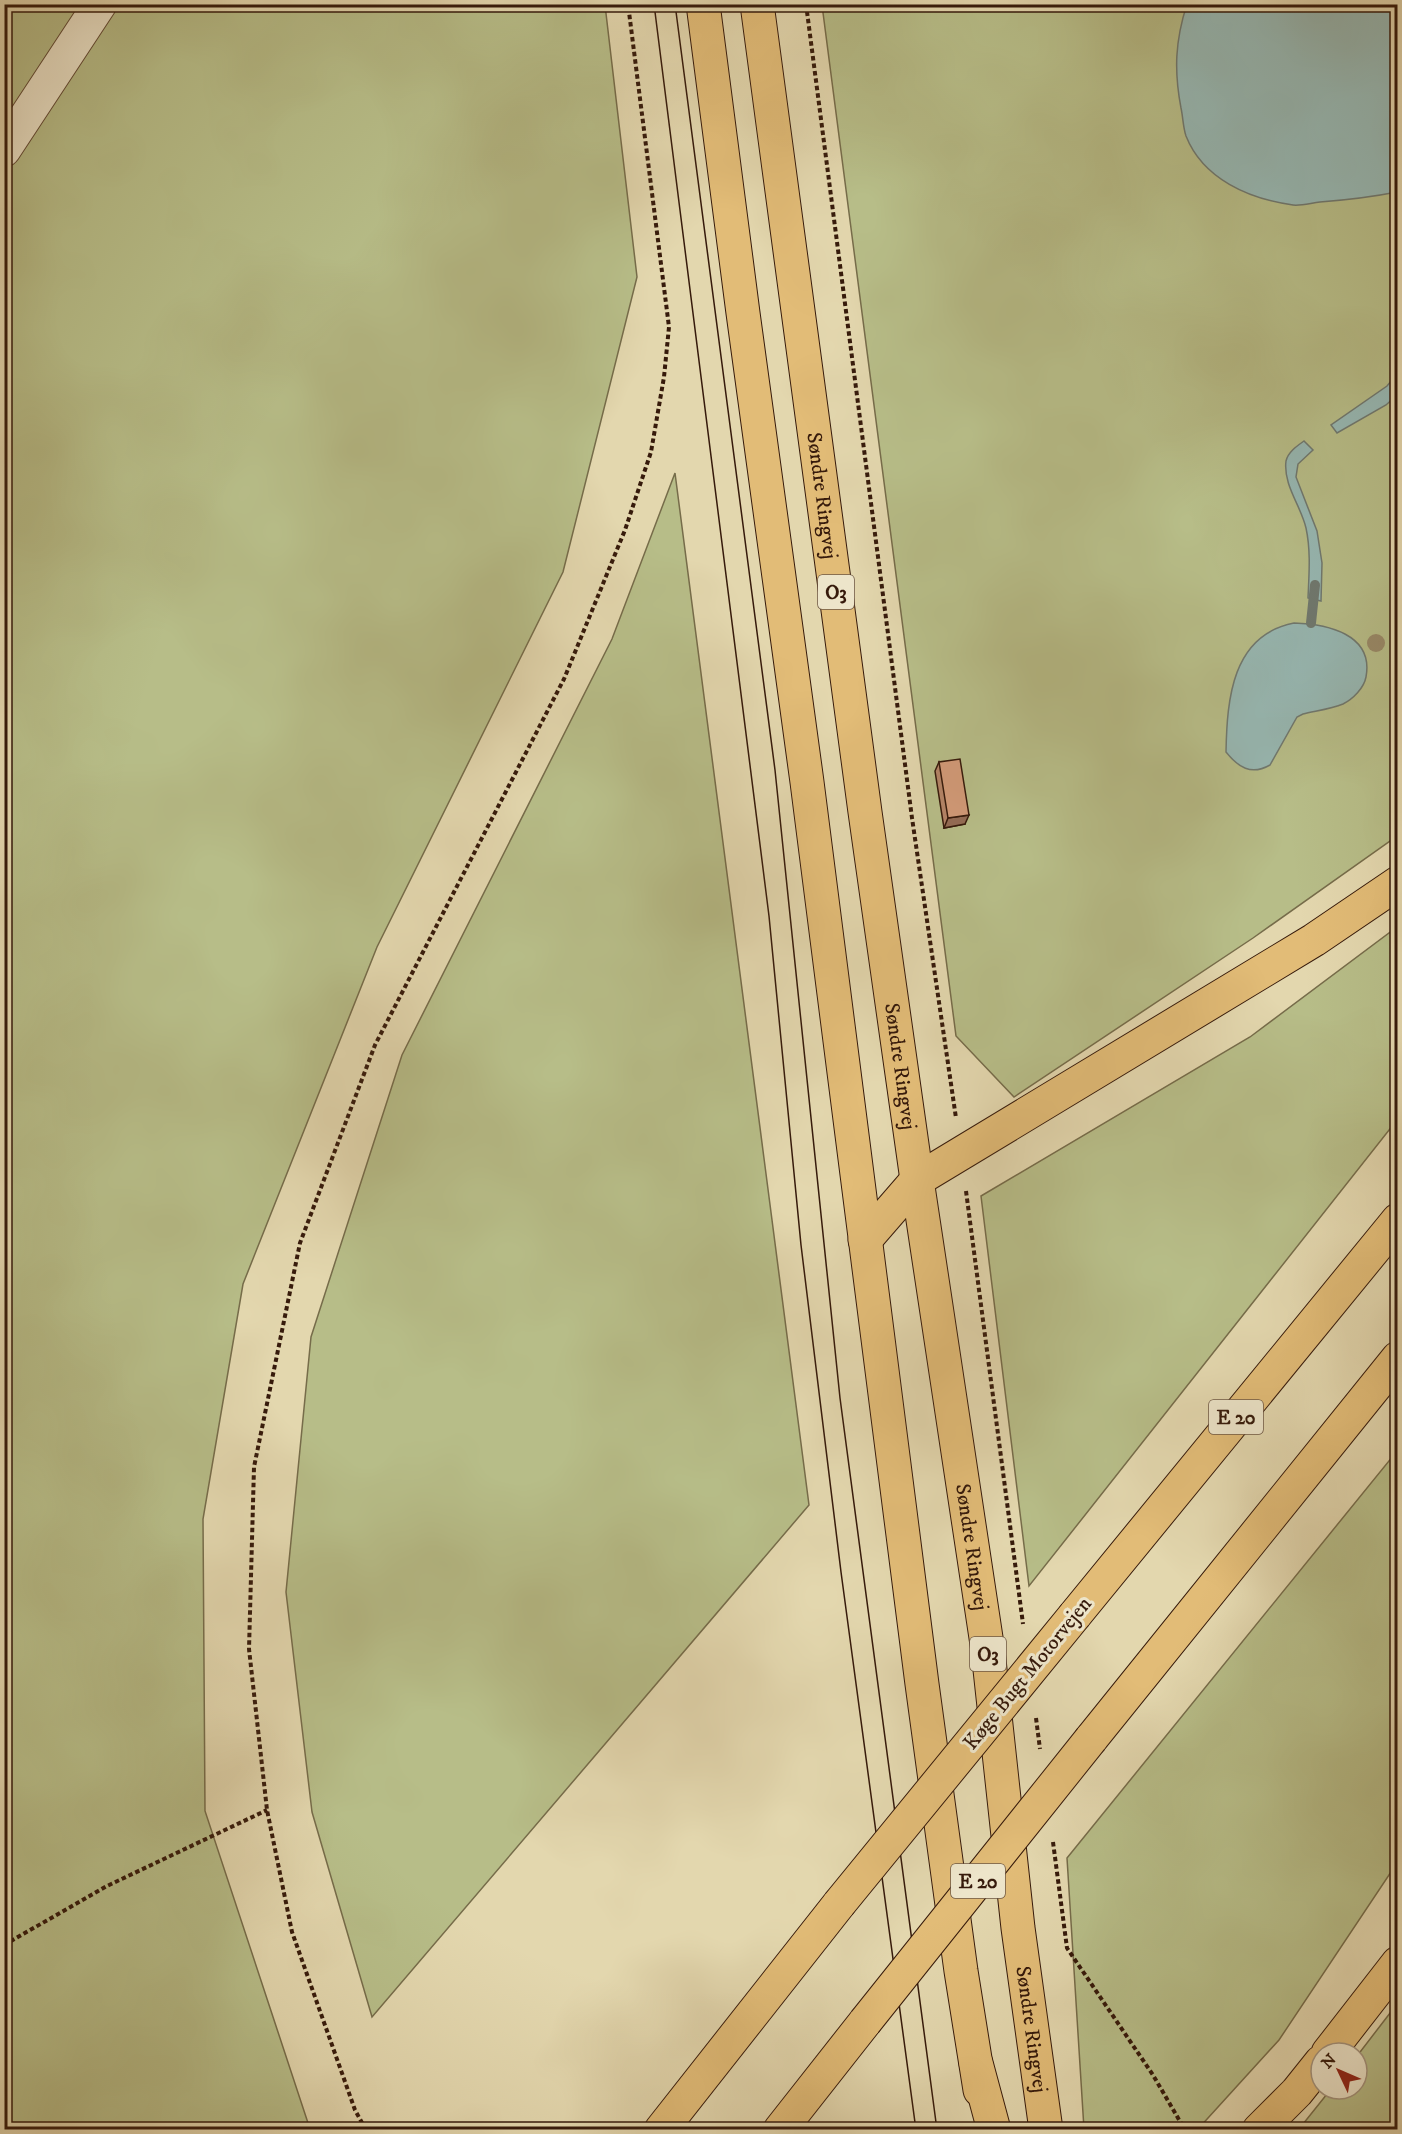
<svg xmlns="http://www.w3.org/2000/svg" width="1402" height="2134" viewBox="0 0 1402 2134" font-family="'IM FELL DW Pica',serif">
<rect width="100%" height="100%" fill="#e3d7ae"/>
<filter id="stains"><feTurbulence type="fractalNoise" baseFrequency=".00333" numOctaves="4"/><feColorMatrix values="0 0 0 0 .2 0 0 0 0 .09 0 0 0 0 .02 0 0 0 .5 -.17"/></filter>
<radialGradient id="worn" r=".72"><stop offset=".6" stop-color="#630" stop-opacity="0"/><stop offset="1" stop-color="#630" stop-opacity=".3"/></radialGradient>
<path fill="#b7bd88" stroke="#766c4a" stroke-width="1.5" d="M 4,5 L 605,5 L 637,277 L 563,572 L 377,947 L 243,1284 L 203,1519 L 205,1811 L 310,2129 L 5,2129 Z
M 822,5 L 1397,5 L 1397,836 L 1253,938 L 1014,1097 L 956,1036 Z
M 675,473 L 809,1505 L 372,2017 L 312,1812 L 286,1592 L 311,1337 L 402,1055 L 612,639 Z
M 1397,927 L 1397,1120 L 1029,1586 L 981,1196 L 1250,1037 Z
M 1397,1451 L 1397,1863 L 1279,2040 L 1198,2129 L 1084,2129 L 1067,1858 Z
M 1397,2004 L 1397,2129 L 1299,2129 L 1331,2089 L 1357,2089 L 1357,2056 Z"/>
<path fill="#97b8b3" stroke="#707970" stroke-width="1.5" d="M 1187,4 L 1391,5 L 1398,10 L 1397,192 C 1372,197 1346,200 1320,202 C 1311,203 1301,206 1293,205 C 1249,199 1203,179 1186,136 C 1183,127 1183,117 1181,108 C 1174,71 1175,41 1187,4 Z
M 1397,374 L 1397,395 L 1386,405 L 1337,433 L 1331,425 L 1387,386 Z
M 1304,441 L 1313,450 L 1298,464 L 1296,477 L 1317,531 L 1322,563 L 1321,601 L 1308,598 C 1309,575 1311,551 1306,528 C 1301,506 1283,485 1286,461 C 1288,452 1297,446 1304,441 Z
M 1294,623 C 1327,624 1374,634 1366,677 C 1364,688 1353,699 1343,704 C 1331,709 1315,711 1303,714 L 1297,717 L 1270,765 C 1251,776 1238,767 1226,752 C 1227,699 1232,635 1294,623 Z"/>
<g fill="none" stroke-linecap="round" stroke-linejoin="round">
<path stroke="#707970" stroke-width="10" d="M 1311,623 L 1315,585"/>
<g stroke="#614934" stroke-width="35">
<path id="street" d="M 4,150 L 100,4"/>
</g>
<g stroke="#361a0b" stroke-width="35">
<g id="primary">
<path d="M 703,4 L 743,313 L 807,782 L 922,1684 L 961,1971 L 980,2090"/>
<path id="s1" d="M 757,4 L 865,812 L 917,1180 L 988,1651 L 1018,1928 L 1046,2130"/>
</g>
</g>
<g stroke="#361a0b" stroke-width="35">
<path id="highway" d="M 865,1240 L 917,1180 L 1314,940 L 1398,883
M 1075,1615 L 1398,1220
M 1091,1739 L 1398,1358
M 1328,2053 L 1398,1963
M 976,2063 L 994,2130
M 661,2130 L 839,1904
M 780,2130 L 865,2022
M 1259,2130 L 1297,2092 L 1321,2062"/>
</g>
<path stroke="#361a0b" stroke-width="4" stroke-dasharray="4.5 3" stroke-linecap="butt" d="M 806,4 L 912,818 L 956,1118
M 966,1191 L 1023,1624
M 1036,1718 L 1040,1749
M 1053,1842 L 1067,1948 L 1153,2075 L 1185,2130
M 4,1945 L 107,1886 L 267,1810
M 366,2130 L 355,2110 L 292,1932 L 267,1810 L 249,1649 L 254,1467 L 300,1243 L 375,1045 L 564,679 L 625,530 L 651,452 L 664,377 L 669,327 L 628,4"/>
<use href="#street" stroke="#ede5ca" stroke-width="33"/>
<use href="#primary" stroke="#e2bc77" stroke-width="33"/>
<use href="#highway" stroke="#e2bc77" stroke-width="33"/>
<path stroke="#361a0b" stroke-width="1.5" d="M 654,4 L 769,916 L 801,1245 L 841,1572 L 916,2130
M 675,4 L 775,770 L 840,1398 L 937,2130"/>
<g stroke="#361a0b" stroke-width="35" stroke-linecap="butt">
<path id="highway-bridge" d="M 839,1904 L 1075,1615
M 865,2022 L 1091,1739"/>
</g>
<use href="#highway-bridge" stroke="#e2bc77" stroke-width="33"/>
</g>
<circle fill="#998a69" cx="1376" cy="643" r="9"/>
<path fill="#b58568" stroke="#361a0b" stroke-width="1.5" d="M 939,762 L 965,824 L 944,828 L 935,771 Z"/>
<path fill="#946c55" stroke="#361a0b" stroke-width="1.5" d="M 969,815 L 965,824 L 944,828 L 948,818 Z"/>
<path fill="#d39b79" stroke="#361a0b" stroke-width="1.5" d="M 960,759 L 969,815 L 948,818 L 939,762 Z"/>
<g text-anchor="middle" stroke-width="6" stroke-linejoin="round" paint-order="stroke">
<g fill="#ede5ca" stroke="#6d5744" stroke-width="1.5">
<rect x="818" y="575" width="36" height="34" rx="4.5"/>
<rect x="1209" y="1400" width="54" height="34" rx="4.5"/>
<rect x="970" y="1637" width="36" height="34" rx="4.5"/>
<rect x="951" y="1864" width="54" height="34" rx="4.5"/>
</g>
<g font-size="20" font-weight="bold" fill="#361a0b">
<text x="836" y="599">O3</text>
<text x="1236" y="1424">E 20</text>
<text x="988" y="1661">O3</text>
<text x="978" y="1888">E 20</text>
</g>
<g font-size="21" fill="#361a0b" stroke="#ede5ca">
<text dy="7" stroke="none"><textPath href="#s1" startOffset="496">Søndre Ringvej</textPath></text>
<text dy="7" stroke="none"><textPath href="#s1" startOffset="1072">Søndre Ringvej</textPath></text>
<text dy="7" stroke="none"><textPath href="#s1" startOffset="1558">Søndre Ringvej</textPath></text>
<text transform="translate(1027 1673) rotate(-51)" y="7">Køge Bugt Motorvejen</text>
<text dy="7" stroke="none"><textPath href="#s1" startOffset="2044">Søndre Ringvej</textPath></text>
</g>
</g>
<rect width="1402" height="2134" fill="none" stroke="#e3d7ae" stroke-width="24"/>
<rect x="6" y="6" width="1390" height="2122" fill="none" stroke="#361a0b" stroke-width="3"/>
<rect x="12" y="12" width="1378" height="2110" fill="none" stroke="#361a0b" stroke-width="1.5"/>
<g transform="translate(1339 2071) rotate(314)"><circle r="28" fill="#ede5ca" stroke="#a4947e" stroke-width="1.5"/>
<path d="M0-4.5L10 22L0 15L-10 22Z" fill="#8f2418"/>
<text y="-9" font-size="16" font-weight="bold" text-anchor="middle" fill="#361a0b">N</text>
</g>
<rect width="100%" height="100%" filter="url(#stains)"/>
<rect width="100%" height="100%" fill="url(#worn)"/>
</svg>
